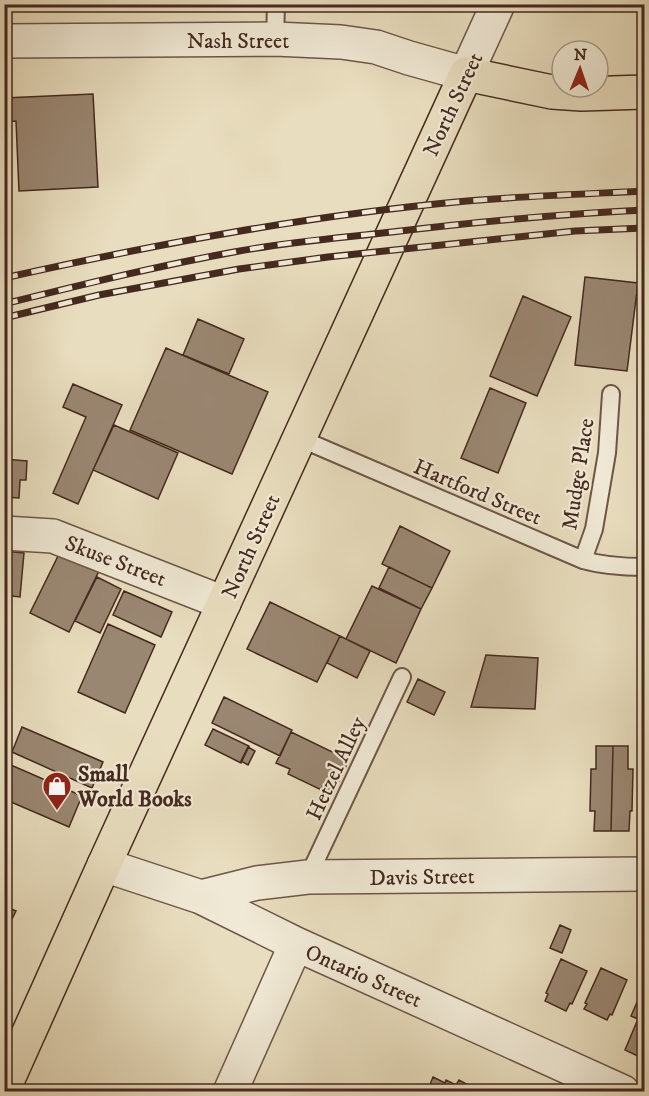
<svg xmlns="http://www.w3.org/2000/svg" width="649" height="1096" viewBox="0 0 649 1096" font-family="'IM FELL DW Pica',serif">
<rect width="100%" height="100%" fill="#e8ddbe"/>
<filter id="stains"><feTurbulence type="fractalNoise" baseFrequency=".00333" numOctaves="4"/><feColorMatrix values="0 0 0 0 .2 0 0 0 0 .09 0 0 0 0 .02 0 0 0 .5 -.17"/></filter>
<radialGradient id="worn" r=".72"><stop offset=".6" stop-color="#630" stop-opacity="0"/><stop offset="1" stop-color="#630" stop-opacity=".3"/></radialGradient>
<path fill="#9a8772" stroke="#45291f" stroke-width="1.5" d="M 93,94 L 98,187 L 19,191 L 16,121 L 4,122 L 4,98 Z
M 585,277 L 638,283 L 627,371 L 575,365 Z
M 523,296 L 571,317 L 537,396 L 490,376 Z
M 198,319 L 244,339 L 229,374 L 183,355 Z
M 166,348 L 268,392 L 232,474 L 130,430 Z
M 73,384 L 122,405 L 78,504 L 53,493 L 86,417 L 63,407 Z
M 490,388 L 526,403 L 498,473 L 461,458 Z
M 114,425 L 178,453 L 158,499 L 93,470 Z
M 4,459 L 27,461 L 26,480 L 20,480 L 19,498 L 4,497 Z
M 400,526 L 450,551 L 432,588 L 382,564 Z
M 4,551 L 24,553 L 20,597 L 4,595 Z
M 60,552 L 99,571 L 69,632 L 30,613 Z
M 389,567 L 432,588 L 421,609 L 379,588 Z
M 97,577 L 121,589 L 100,633 L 75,621 Z
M 372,586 L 421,609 L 396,663 L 346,639 Z
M 124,591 L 172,612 L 161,637 L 113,615 Z
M 270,602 L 340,636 L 317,682 L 247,649 Z
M 108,624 L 155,645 L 125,713 L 78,692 Z
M 340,636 L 370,651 L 357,678 L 327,663 Z
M 486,655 L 538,658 L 535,709 L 471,707 Z
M 418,679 L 445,692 L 434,715 L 407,702 Z
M 224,697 L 292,730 L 280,756 L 212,723 Z
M 22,727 L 103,762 L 92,788 L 12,752 Z
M 213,729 L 249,746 L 241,763 L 205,745 Z
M 291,732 L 349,760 L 332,795 L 288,774 L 290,769 L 276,763 Z
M 596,746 L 613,746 L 611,831 L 594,831 L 595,811 L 590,811 L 591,769 L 596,769 Z
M 613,746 L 628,746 L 628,769 L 633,769 L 632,811 L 630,811 L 629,831 L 611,831 Z
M 248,747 L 255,751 L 248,765 L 241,761 Z
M 4,762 L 82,796 L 69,827 L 4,799 Z
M 639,768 L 644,768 L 644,825 L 639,825 Z
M 4,906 L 16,911 L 4,935 Z
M 560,925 L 571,930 L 562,953 L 550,948 Z
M 561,959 L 587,971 L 572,1004 L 570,1003 L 566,1011 L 545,1001 L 548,994 L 546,993 Z
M 601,968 L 627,980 L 612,1015 L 610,1014 L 607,1020 L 584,1009 L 587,1004 L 585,1003 Z
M 644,986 L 644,1059 L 625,1050 L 638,1019 L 631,1016 Z
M 433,1077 L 445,1083 L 446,1080 L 456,1085 L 459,1080 L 472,1087 L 470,1092 L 427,1092 Z"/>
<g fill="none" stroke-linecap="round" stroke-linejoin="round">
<g stroke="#6e5647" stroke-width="20">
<path id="service" d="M 275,39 L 276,4
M 299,438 L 583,560 C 604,566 623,567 644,567
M 583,560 L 594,529 L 607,453 L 611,394
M 308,877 L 402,677"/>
</g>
<g stroke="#6e5647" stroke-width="36">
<path id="minor" d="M 4,41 L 275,39 L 341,42 L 376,47 L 409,58 L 466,74
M 4,533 L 53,536 L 224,603
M 104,865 L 201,897 L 296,944 L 623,1092
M 201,897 L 257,883 L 308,877 L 644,874
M 230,1092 L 296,944"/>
</g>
<g stroke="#6e5647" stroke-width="36">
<path id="tertiary" d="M 466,74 L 498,4"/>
</g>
<g stroke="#45291f" stroke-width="36">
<path id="primary" d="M 4,1088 L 104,865 L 466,74 L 552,92 L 582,94 L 644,92"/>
</g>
<use href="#service" stroke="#f0e9d5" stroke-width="16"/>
<use href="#minor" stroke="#f0e9d5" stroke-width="33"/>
<use href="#tertiary" stroke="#f0e9d5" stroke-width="33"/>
<use href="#primary" stroke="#e8ddbe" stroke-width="33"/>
<g stroke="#45291f" stroke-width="7">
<path id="rail" d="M 4,278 C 157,244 311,215 467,201 C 526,196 585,194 644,191
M 4,304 C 81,285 157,266 234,252 C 286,242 339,238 392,232 C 476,222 560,214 644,210
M 4,318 L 99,295 L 239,269 L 328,257 L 575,231 L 644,228"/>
</g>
<use href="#rail" stroke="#f0e9d5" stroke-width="4.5" stroke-dasharray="14" stroke-linecap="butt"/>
</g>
<defs>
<g id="shop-pin" transform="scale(1.5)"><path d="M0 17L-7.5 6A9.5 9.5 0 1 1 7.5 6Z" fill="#8f2418" stroke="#f0e9d5"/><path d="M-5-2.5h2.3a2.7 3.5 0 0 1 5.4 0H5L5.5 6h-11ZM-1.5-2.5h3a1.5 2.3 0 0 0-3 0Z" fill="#fff"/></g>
</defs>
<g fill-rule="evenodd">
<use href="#shop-pin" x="57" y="786"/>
</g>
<g text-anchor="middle" stroke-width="4.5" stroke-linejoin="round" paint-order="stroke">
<g font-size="22" fill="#45291f" stroke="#f0e9d5">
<text x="238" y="48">Nash Street</text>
<text transform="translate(452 104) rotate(-65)" y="8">North Street</text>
<text transform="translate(577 474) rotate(-81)" y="8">Mudge Place</text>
<text transform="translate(478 491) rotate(23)" y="8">Hartford Street</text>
<text transform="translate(250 546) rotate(-66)" y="8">North Street</text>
<text transform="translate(116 560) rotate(21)" y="8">Skuse Street</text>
<text transform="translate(335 768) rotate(-65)" y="8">Hetzel Alley</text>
<text transform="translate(422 876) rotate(-1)" y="8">Davis Street</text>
<text transform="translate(364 975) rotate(24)" y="8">Ontario Street</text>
</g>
<g font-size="22" font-weight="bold" fill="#45291f" stroke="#f0e9d5" text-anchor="start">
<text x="78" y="781">Small<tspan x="78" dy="25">World Books</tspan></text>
</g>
</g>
<rect width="649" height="1096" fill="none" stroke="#e8ddbe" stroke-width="24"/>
<rect x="6" y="6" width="637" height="1084" fill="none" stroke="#45291f" stroke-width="3"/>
<rect x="12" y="12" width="625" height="1072" fill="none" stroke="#45291f" stroke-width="1.5"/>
<g transform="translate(580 69) rotate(2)"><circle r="28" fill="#f0e9d5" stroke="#ac9c8c" stroke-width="1.5"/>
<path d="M0-4.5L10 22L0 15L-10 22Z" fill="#8f2418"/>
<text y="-9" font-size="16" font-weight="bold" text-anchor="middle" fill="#45291f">N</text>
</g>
<rect width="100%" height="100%" filter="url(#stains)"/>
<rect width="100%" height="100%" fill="url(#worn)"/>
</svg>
